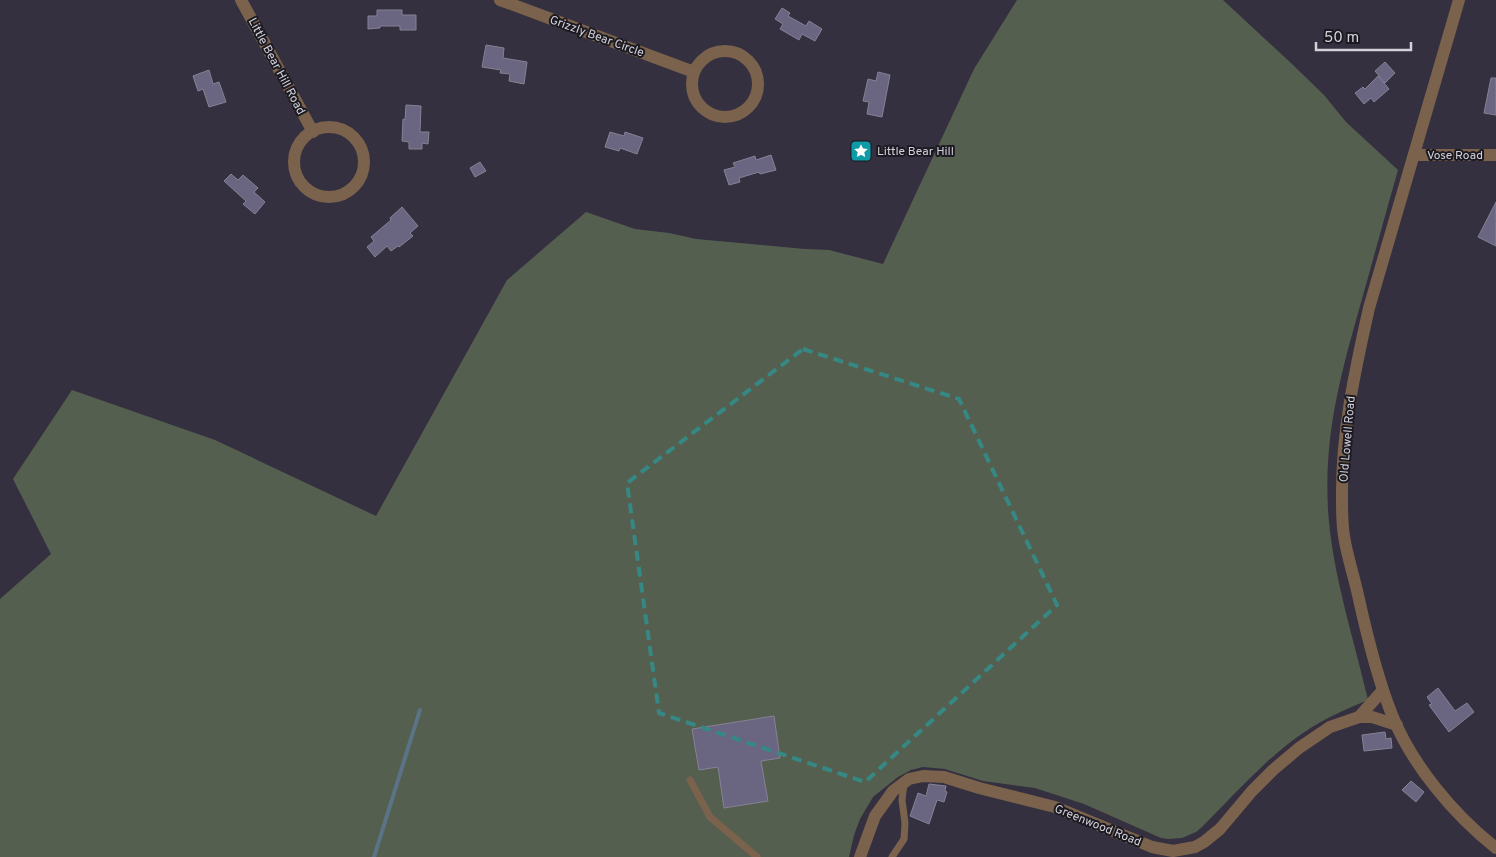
<svg xmlns="http://www.w3.org/2000/svg" width="1496" height="857" viewBox="0 0 1496 857" font-family="Overpass,sans-serif">
<rect width="100%" height="100%" fill="#353040"/>
<path fill="#555f4f" d="M 1017,0 L 1223,0 L 1292,64 L 1324,95 L 1346,122 L 1398,170 C 1385,215 1373,260 1360,306 C 1340,377 1324,435 1328,510 C 1332,573 1354,639 1368,700 C 1346,709 1323,719 1303,733 C 1265,759 1234,795 1202,827 L 1196,832 L 1182,838 L 1168,839 L 1161,838 L 1084,804 L 1035,788 L 983,781 L 945,769 L 923,767 L 911,770 L 898,777 L 873,797 L 860,819 L 854,835 L 849,857 L 0,857 L 0,599 L 51,554 L 13,479 L 72,390 L 215,440 L 376,516 L 507,280 L 586,212 L 635,229 L 669,233 L 696,239 L 805,249 L 829,250 L 883,264 L 974,69 Z"/>
<g fill="none" stroke-linecap="round" stroke-linejoin="round">
<path stroke="#5b7387" stroke-width="4" d="M 374,857 L 420,710"/>
</g>
<path fill="#6a6580" stroke="#858295" d="M 782,8 L 790,13 L 788,16 L 806,26 L 809,21 L 822,29 L 815,41 L 802,34 L 799,40 L 780,29 L 783,24 L 775,19 Z
M 377,10 L 402,10 L 402,15 L 416,15 L 416,30 L 400,30 L 400,26 L 380,26 L 380,28 L 368,29 L 368,16 L 377,16 Z
M 486,45 L 504,48 L 503,58 L 527,62 L 524,84 L 509,81 L 510,74 L 500,73 L 501,70 L 482,67 Z
M 1385,62 L 1395,73 L 1385,83 L 1375,71 Z
M 209,70 L 213,84 L 219,82 L 226,102 L 209,107 L 203,89 L 198,91 L 193,76 Z
M 878,72 L 890,75 L 882,117 L 867,114 L 869,102 L 863,101 L 868,79 L 876,81 Z
M 1378,76 L 1389,89 L 1374,102 L 1371,98 L 1364,104 L 1355,93 L 1363,87 L 1365,89 Z
M 1491,78 L 1496,78 L 1496,115 L 1484,113 Z
M 406,105 L 421,106 L 420,132 L 429,132 L 428,144 L 422,143 L 422,149 L 409,149 L 409,142 L 402,141 L 403,119 L 405,120 Z
M 610,132 L 624,136 L 625,132 L 643,138 L 637,154 L 620,148 L 619,151 L 605,147 Z
M 771,155 L 776,170 L 760,174 L 759,172 L 739,178 L 740,182 L 729,185 L 724,170 L 735,167 L 733,163 L 755,156 L 756,160 Z
M 480,162 L 486,171 L 475,177 L 470,168 Z
M 231,174 L 238,180 L 243,175 L 258,188 L 254,192 L 265,202 L 255,214 L 243,204 L 246,201 L 224,181 Z
M 1496,202 L 1496,246 L 1478,237 Z
M 402,207 L 418,226 L 410,233 L 413,236 L 399,247 L 398,246 L 391,251 L 387,246 L 375,257 L 367,247 L 374,241 L 371,237 L 391,220 L 390,218 Z
M 1438,688 L 1455,711 L 1467,703 L 1474,712 L 1449,732 L 1429,705 L 1432,704 L 1427,697 Z
M 774,716 L 780,758 L 761,761 L 768,801 L 724,808 L 718,767 L 699,770 L 692,729 Z
M 1385,732 L 1386,739 L 1391,738 L 1392,748 L 1364,751 L 1362,735 Z
M 1411,781 L 1424,792 L 1416,802 L 1402,790 Z
M 929,784 L 946,786 L 945,791 L 947,792 L 944,802 L 937,800 L 929,824 L 910,816 L 918,793 L 926,796 Z"/>
<g fill="none" stroke-linecap="round" stroke-linejoin="round">
<path stroke="#7b624c" stroke-width="7" d="M 690,780 L 710,817 L 757,857
M 892,857 L 904,839 L 905,823 L 902,800 L 904,784"/>
<path stroke="#7b624c" stroke-width="12" d="M 241,0 L 313,132
M 500,0 L 694,72
M 1459,0 L 1369,308 C 1355,370 1341,434 1342,499 C 1342,511 1342,524 1344,536 C 1347,556 1354,576 1358,595 C 1367,636 1377,677 1392,715 C 1412,765 1454,815 1496,848
M692 84a33 33 0 1 1 66 0a33 33 0 1 1-66 0Z
M294 162a35 35 0 1 1 70 0a35 35 0 1 1-70 0Z
M 1415,155 L 1496,155
M 1359,717 L 1372,717 L 1397,725
M 860,857 L 875,816 L 893,791 L 909,779 L 923,776 L 944,777 L 979,788 L 1055,807 L 1152,847 L 1173,851 L 1195,847 L 1204,842 L 1220,829 L 1252,791 L 1273,770 L 1299,748 L 1330,727 L 1359,717 L 1383,690"/>
</g>
<path fill="none" stroke="#368884" stroke-width="4" stroke-dasharray="10 6" stroke-linejoin="round" d="M 803,349 L 959,399 L 1057,605 L 865,782 L 659,713 L 627,483 Z"/>
<defs>
<g id="sight-square" transform="scale(1.125)"><rect x="-9" y="-9" width="18" height="18" rx="4" fill="#0f9aa8" stroke="#1c1a21"/><path d="M0-6L1.8-2.2L6-1.7L2.9 1.2L3.7 5.4L0 3.3L-3.7 5.4L-2.9 1.2L-6-1.7L-1.8-2.2Z" fill="#fff"/></g>
</defs>
<g fill-rule="evenodd">
<use href="#sight-square" x="861" y="151"/>
</g>
<g text-anchor="middle" stroke-width="4" stroke-linejoin="round" paint-order="stroke">
<g font-size="12" fill="#d4d1db" stroke="#1c1a21">
<text transform="translate(597 36) rotate(20)" y="4">Grizzly Bear Circle</text>
<text transform="translate(277 66) rotate(62)" y="4">Little Bear Hill Road</text>
<text x="1455" y="159">Vose Road</text>
<text transform="translate(1347 439) rotate(-85)" y="4">Old Lowell Road</text>
<text transform="translate(1098 825) rotate(22)" y="4">Greenwood Road</text>
</g>
<g font-size="12" fill="#d4d1db" stroke="#1c1a21" text-anchor="start">
<text x="877" y="155">Little Bear Hill</text>
</g>
</g>
<path d="M1316 42v8h95v-8" fill="none" stroke="#d4d1db" stroke-width="2.5"/>
<text x="1324" y="42" font-size="15" fill="#d4d1db" stroke="#1c1a21" stroke-width="4" paint-order="stroke">50 m</text>
</svg>
